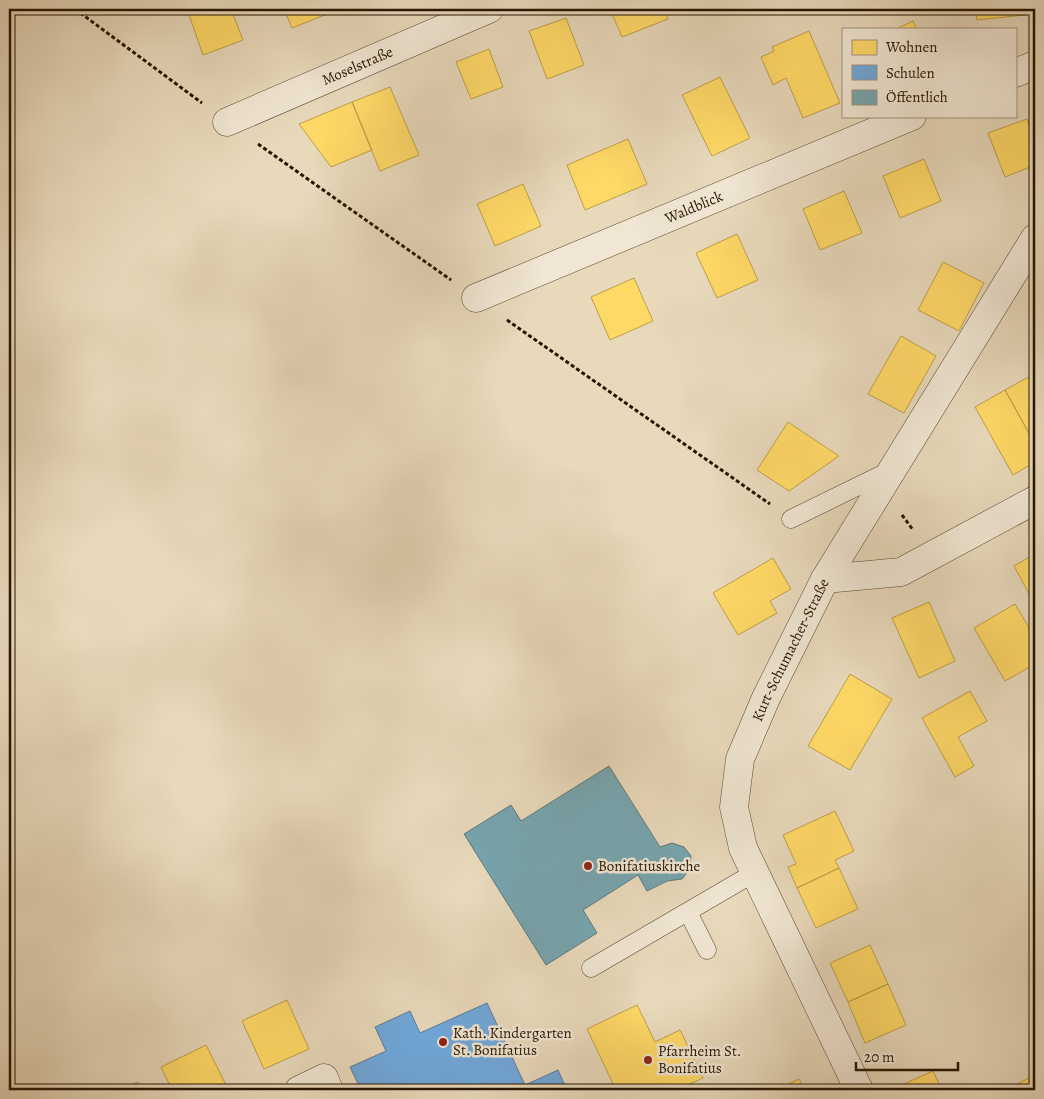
<svg xmlns="http://www.w3.org/2000/svg" width="1044" height="1099" viewBox="0 0 1044 1099" font-family="Alegreya,serif">
<rect width="100%" height="100%" fill="#e8d9bb"/>
<filter id="stains"><feTurbulence type="fractalNoise" baseFrequency=".004" numOctaves="4"/><feColorMatrix values="0 0 0 0 .2 0 0 0 0 .09 0 0 0 0 .02 0 0 0 .5 -.17"/></filter>
<radialGradient id="worn" r=".72"><stop offset=".6" stop-color="#630" stop-opacity="0"/><stop offset="1" stop-color="#630" stop-opacity=".3"/></radialGradient>
<path fill="#ffd966" stroke="#be9e48" d="M 197,9 L 231,9 L 243,40 L 203,55 L 188,12 Z
M 284,9 L 340,9 L 292,28 Z
M 610,9 L 664,9 L 668,19 L 622,37 Z
M 975,9 L 1035,9 L 1035,14 L 977,20 Z
M 566,18 L 584,65 L 547,79 L 529,31 Z
M 913,21 L 917,29 L 896,29 Z
M 809,31 L 840,103 L 803,118 L 786,78 L 773,85 L 761,57 L 774,51 L 772,47 Z
M 489,49 L 503,87 L 471,99 L 456,62 Z
M 720,77 L 750,138 L 712,156 L 682,95 Z
M 390,87 L 419,155 L 380,171 L 352,102 Z
M 352,102 L 372,150 L 331,167 L 299,124 Z
M 1027,119 L 1035,141 L 1035,165 L 1005,177 L 988,133 Z
M 628,139 L 647,184 L 585,210 L 567,165 Z
M 924,159 L 941,201 L 900,218 L 883,176 Z
M 523,184 L 541,226 L 495,246 L 477,204 Z
M 844,191 L 862,233 L 820,250 L 803,209 Z
M 737,234 L 758,280 L 717,298 L 696,253 Z
M 943,262 L 984,283 L 959,331 L 918,310 Z
M 634,278 L 653,321 L 610,340 L 591,297 Z
M 901,336 L 936,356 L 904,413 L 868,394 Z
M 1032,375 L 1035,381 L 1035,444 L 1005,390 Z
M 1005,390 L 1035,444 L 1035,462 L 1013,475 L 975,407 Z
M 788,422 L 839,456 L 789,491 L 757,470 Z
M 1035,554 L 1035,605 L 1014,566 Z
M 773,558 L 791,589 L 770,601 L 777,613 L 738,635 L 713,593 Z
M 929,602 L 955,661 L 919,678 L 892,618 Z
M 1015,604 L 1035,638 L 1035,664 L 1005,681 L 974,628 Z
M 850,674 L 892,699 L 850,770 L 808,746 Z
M 970,691 L 987,721 L 958,737 L 974,766 L 955,777 L 922,718 Z
M 835,811 L 854,851 L 835,860 L 839,868 L 797,888 L 788,867 L 796,864 L 783,835 Z
M 839,868 L 858,909 L 816,928 L 797,888 Z
M 870,945 L 888,984 L 848,1002 L 830,963 Z
M 888,984 L 906,1025 L 865,1043 L 848,1002 Z
M 287,1000 L 309,1049 L 264,1069 L 242,1021 Z
M 637,1005 L 655,1042 L 680,1030 L 703,1078 L 677,1090 L 616,1090 L 587,1029 Z
M 206,1045 L 227,1087 L 220,1090 L 172,1090 L 161,1067 Z
M 933,1071 L 942,1090 L 890,1090 Z
M 1035,1075 L 1035,1090 L 1005,1090 Z
M 799,1079 L 805,1090 L 776,1090 Z
M 138,1082 L 142,1090 L 119,1090 Z"/>
<path fill="#6fa8dc" stroke="#597c9a" d="M 487,1003 L 525,1085 L 558,1070 L 567,1090 L 486,1090 L 483,1083 L 468,1090 L 361,1090 L 350,1067 L 386,1051 L 375,1027 L 410,1011 L 420,1033 Z"/>
<path fill="#76a5af" stroke="#5e7a7b" d="M 609,766 L 660,847 L 672,843 L 684,847 L 691,856 L 690,869 L 682,879 L 667,881 L 647,891 L 638,875 L 583,910 L 597,933 L 546,965 L 464,834 L 511,805 L 521,821 Z"/>
<g fill="none" stroke-linecap="round" stroke-linejoin="round">
<g stroke="#564630" stroke-width="19">
<path id="service" d="M 791,519 L 891,470
M 688,912 L 707,950
M 591,968 L 754,873"/>
</g>
<g stroke="#564630" stroke-width="29">
<g id="minor">
<path d="M 1015,73 L 1035,65"/>
<path id="s1" d="M 227,122 L 489,9"/>
<path id="s2" d="M 476,298 L 912,116"/>
<path d="M 825,579 L 901,572 L 1035,500"/>
<path d="M 299,1090 L 324,1078 L 329,1090"/>
<path id="s3" d="M 859,1090 L 743,848 L 734,807 L 740,759 L 766,698 L 825,579 L 1035,238"/>
</g>
</g>
<path stroke="#261501" stroke-width="3" stroke-dasharray="4 2.5" stroke-linecap="butt" d="M 75,9 L 202,103
M 258,144 L 451,280
M 507,320 L 770,504
M 902,515 L 913,530"/>
<use href="#service" stroke="#f0e6d3" stroke-width="18"/>
<use href="#minor" stroke="#f0e6d3" stroke-width="28"/>
</g>
<g fill="#8f2418" stroke="#f0e6d3" stroke-width="2">
<circle cx="588" cy="866" r="5"/>
<circle cx="443" cy="1042" r="5"/>
<circle cx="648" cy="1060" r="5"/>
</g>
<g text-anchor="middle" stroke-width="5" stroke-linejoin="round" paint-order="stroke">
<g font-size="15" fill="#261501" stroke="#f0e6d3">
<text dy="5" stroke="none"><textPath href="#s1" startOffset="142">Moselstraße</textPath></text>
<text dy="5" stroke="none"><textPath href="#s2" startOffset="236">Waldblick</textPath></text>
<text dy="5" stroke="none"><textPath href="#s3" startOffset="479">Kurt-Schumacher-Straße</textPath></text>
</g>
<g font-size="15" fill="#261501" stroke="#f0e6d3" text-anchor="start">
<text x="598" y="871">Bonifatiuskirche</text>
<text x="453" y="1038">Kath. Kindergarten<tspan x="453" dy="17">St. Bonifatius</tspan></text>
<text x="658" y="1056">Pfarrheim St.<tspan x="658" dy="17">Bonifatius</tspan></text>
</g>
</g>
<rect width="1044" height="1099" fill="none" stroke="#e8d9bb" stroke-width="30"/>
<rect x="10" y="10" width="1024" height="1079" fill="none" stroke="#261501" stroke-width="2.5"/>
<rect x="15" y="15" width="1014" height="1069" fill="none" stroke="#261501"/>
<rect x="842" y="28" width="175" height="90" fill="#f0e6d3" stroke="#9f927f"/>
<rect x="852" y="40" width="25" height="15" fill="#ffd966" stroke="#9f927f"/>
<text x="886" y="52" font-size="15" fill="#261501">Wohnen</text>
<rect x="852" y="65" width="25" height="15" fill="#6fa8dc" stroke="#9f927f"/>
<text x="886" y="78" font-size="15" fill="#261501">Schulen</text>
<rect x="852" y="90" width="25" height="15" fill="#76a5af" stroke="#9f927f"/>
<text x="886" y="102" font-size="15" fill="#261501">Öffentlich</text>
<path d="M856 1062v8h102v-8" fill="none" stroke="#261501" stroke-width="2.5"/>
<text x="864" y="1062" font-size="15" fill="#261501" stroke="#f0e6d3" stroke-width="4" paint-order="stroke">20 m</text>
<rect width="100%" height="100%" filter="url(#stains)"/>
<rect width="100%" height="100%" fill="url(#worn)"/>
</svg>
